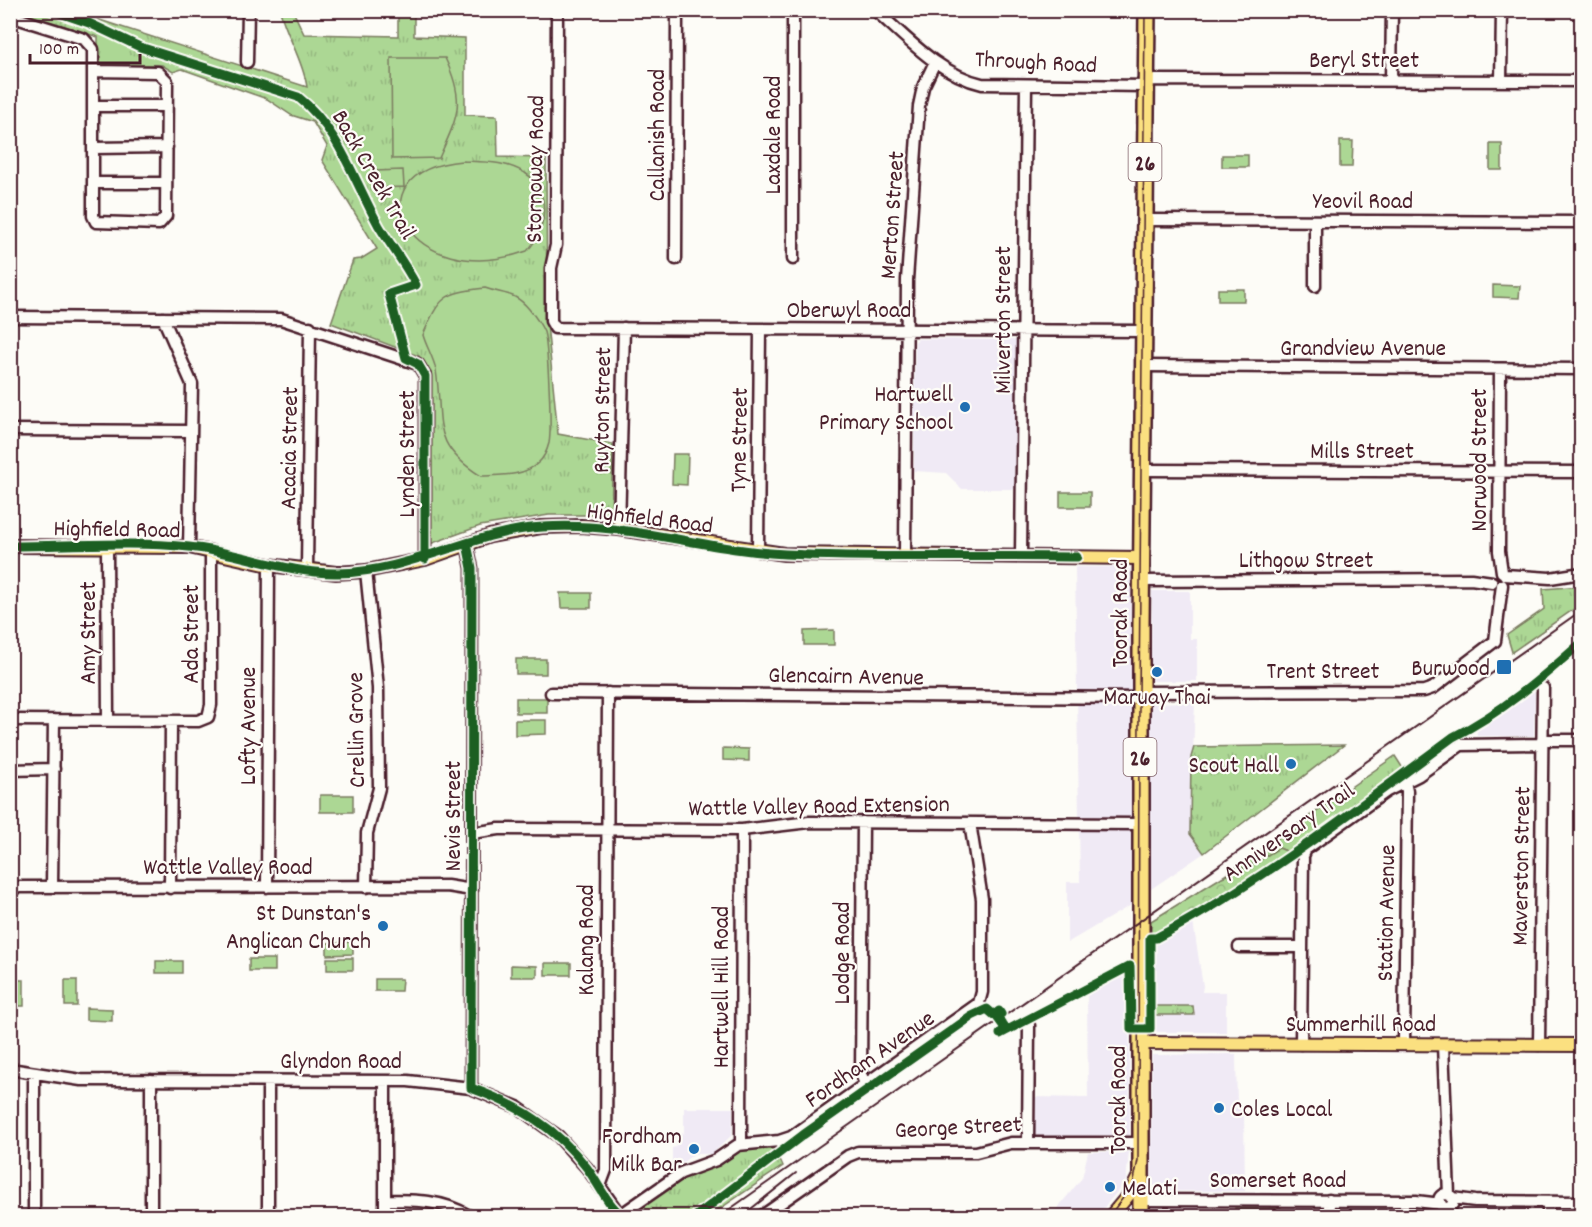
<svg xmlns="http://www.w3.org/2000/svg" width="1592" height="1227" viewBox="0 0 1592 1227" font-family="Dekko,sans-serif">
<defs>
<pattern id="grass-tufts" width="24" height="20" patternUnits="userSpaceOnUse" patternTransform="scale(1.5)"><rect width="24" height="20" fill="#acd794"/><path d="M3 7l-1-3M5 7V3M7 7l1-3M15 17l-1-3M17 17v-4M19 17l1-3" fill="none" stroke="#96b880"/></pattern>
<pattern id="forest-crowns" width="20" height="18" patternUnits="userSpaceOnUse" patternTransform="scale(1.5)"><rect width="20" height="18" fill="#acd794"/><path d="M2 6a3 3 0 1 1 6 0M12 15a3 3 0 1 1 6 0" fill="none" stroke="#96b880"/></pattern>
</defs>
<rect width="100%" height="100%" fill="#fdfcf7"/>
<filter id="ink" filterUnits="userSpaceOnUse"><feTurbulence type="fractalNoise" baseFrequency=".0167" numOctaves="2"/><feDisplacementMap in="SourceGraphic" scale="12" xChannelSelector="R" yChannelSelector="G"/><feConvolveMatrix kernelMatrix="1 2 1 2 8 2 1 2 1" color-interpolation-filters="sRGB"/></filter>
<g filter="url(#ink)">
<path fill="#f0eaf5" d="M 918,339 L 1016,340 L 1014,489 L 962,489 L 946,473 L 914,471 L 915,342 Z
M 1075,567 L 1127,567 L 1131,571 L 1131,905 L 1067,943 L 1067,882 L 1080,882 Z
M 1152,591 L 1190,591 L 1190,639 L 1197,639 L 1197,681 L 1151,681 Z
M 1529,689 L 1535,689 L 1534,736 L 1477,736 L 1476,727 Z
M 1195,702 L 1190,834 L 1204,853 L 1151,889 L 1151,703 Z
M 1193,922 L 1203,986 L 1202,992 L 1226,992 L 1226,1032 L 1157,1032 L 1151,1021 L 1151,940 L 1158,940 Z
M 1129,972 L 1130,1135 L 1032,1137 L 1032,1097 L 1088,1098 L 1087,996 L 1115,977 Z
M 1236,1054 L 1237,1108 L 1244,1108 L 1245,1191 L 1151,1191 L 1152,1055 Z
M 684,1108 L 733,1108 L 732,1135 L 712,1154 L 694,1154 L 672,1170 L 672,1148 L 676,1147 L 676,1135 L 684,1133 Z
M 1088,1152 L 1129,1152 L 1126,1181 L 1097,1216 L 1051,1216 L 1082,1178 Z
M 1152,1208 L 1198,1208 L 1198,1216 L 1152,1216 Z"/>
<path fill="url(#grass-tufts)" stroke="#7b7b60" stroke-width="1.5" d="M 16,11 L 72,11 L 307,87 C 303,60 287,37 280,11 L 293,11 L 304,34 L 398,36 L 398,11 L 414,11 L 414,36 L 465,38 L 465,115 L 497,116 L 498,157 L 546,158 L 547,324 L 558,434 L 613,444 L 611,515 L 549,515 L 480,526 L 430,544 L 429,374 L 419,356 L 331,323 L 353,260 L 361,259 L 377,249 L 322,160 L 327,146 L 313,122 L 291,115 L 267,99 L 182,69 L 173,72 L 162,65 L 102,65 L 98,61 L 98,37 Z
M 1581,586 L 1581,604 L 1512,652 L 1507,635 L 1544,609 L 1543,589 Z
M 1344,745 L 1204,853 L 1190,834 L 1191,757 L 1194,747 Z
M 1395,756 L 1404,770 L 1300,845 L 1293,854 L 1279,848 L 1253,864 L 1222,877 Z
M 1151,1006 L 1193,1006 L 1194,1015 L 1151,1015 Z
M 774,1146 L 783,1166 L 709,1216 L 625,1216 L 688,1174 L 691,1176 L 698,1170 L 724,1162 L 739,1150 Z
M 1235,1208 L 1281,1209 L 1281,1216 L 1235,1216 Z"/>
<path fill="url(#forest-crowns)" stroke="#7b7b60" stroke-width="1.5" d="M 1279,848 L 1293,854 C 1264,874 1182,939 1151,940 L 1151,921 L 1222,877 L 1253,864 Z"/>
<path fill="#acd794" stroke="#7b7b60" stroke-width="1.5" d="M 391,58 L 445,58 C 466,102 458,116 439,158 L 392,159 Z
M 1340,141 L 1353,141 L 1352,167 L 1340,167 Z
M 1490,144 L 1502,144 L 1502,170 L 1490,170 Z
M 1222,155 L 1248,155 L 1248,167 L 1222,167 Z
M 462,161 C 482,162 507,161 525,173 C 552,190 547,231 527,251 C 409,293 346,172 462,161 Z
M 403,170 L 404,187 L 376,188 L 375,171 Z
M 1493,285 L 1520,286 L 1519,298 L 1493,297 Z
M 485,288 C 504,295 514,291 529,309 C 534,315 541,325 544,332 C 548,346 552,429 549,443 C 547,451 544,458 538,463 C 523,477 500,475 481,476 C 429,443 444,423 436,370 C 434,359 426,346 423,335 C 440,296 443,293 485,288 Z
M 1218,289 L 1244,289 L 1244,301 L 1218,301 Z
M 673,454 L 688,454 L 687,485 L 672,484 Z
M 1060,492 L 1090,492 L 1090,507 L 1060,507 Z
M 560,593 L 591,593 L 591,608 L 561,608 Z
M 834,630 L 834,645 L 804,645 L 804,631 Z
M 516,659 L 546,659 L 546,674 L 516,674 Z
M 516,698 L 547,698 L 547,713 L 516,713 Z
M 515,720 L 546,720 L 546,734 L 515,735 Z
M 723,748 L 749,749 L 749,761 L 723,760 Z
M 320,795 L 353,795 L 353,812 L 320,812 Z
M 353,942 L 353,954 L 327,955 L 327,943 Z
M 327,958 L 353,958 L 353,970 L 327,970 Z
M 249,959 L 275,959 L 275,971 L 249,971 Z
M 156,961 L 182,961 L 182,973 L 156,973 Z
M 545,963 L 571,963 L 571,975 L 545,975 Z
M 511,965 L 537,966 L 537,977 L 511,977 Z
M 375,979 L 402,979 L 401,991 L 375,991 Z
M 13,980 L 24,980 L 24,1006 L 12,1006 Z
M 65,980 L 77,980 L 77,1006 L 65,1006 Z
M 86,1008 L 112,1009 L 112,1021 L 86,1020 Z"/>
<g fill="none" stroke-linecap="round" stroke-linejoin="round">
<g stroke="#4a1f2b" stroke-width="15">
<path id="minor" d="M 557,10 L 556,245 L 551,268 L 551,321 L 555,328 L 1143,331
M 793,10 L 793,259
M 875,10 C 907,38 939,74 982,84 L 1146,86
M 10,16 L 84,39 L 93,49 C 93,104 93,160 93,216 L 96,222 L 159,224 L 166,216 L 167,81 L 158,72 L 93,71
M 247,62 L 248,10
M 1146,80 L 1582,81
M 1391,80 L 1392,10
M 1501,81 L 1502,10
M 93,106 L 167,106
M 93,148 L 167,147
M 93,183 L 166,183
M 1145,220 L 1582,222
M 676,259 L 677,10
M 1315,286 L 1315,221
M 10,317 L 281,319 L 418,364 L 425,376 L 425,559
M 163,318 L 192,384 L 189,547
M 1143,366 L 1582,369
M 1500,369 L 1499,551 L 1502,572
M 10,430 L 190,431
M 1142,470 L 1582,472
M 619,529 L 624,328
M 467,544 L 472,568 L 471,1088
M 107,547 L 108,720
M 758,551 L 760,329
M 905,554 L 907,280 L 919,106 L 923,87 L 935,62
M 1021,556 L 1026,85
M 307,570 L 310,327
M 366,571 L 378,688 L 379,788 L 367,833 L 366,887
M 1505,575 L 1550,578 L 1582,573
M 1141,581 L 1471,579 L 1492,582
M 1141,692 L 1424,691 L 1433,688 L 1495,641 L 1502,585
M 551,693 L 1141,698
M 10,720 L 198,721 L 208,717 L 211,705 L 211,551
M 1542,740 L 1582,740
M 10,770 L 54,769
M 863,822 L 861,1074 L 865,1084
M 472,833 L 499,829 L 742,830 L 809,822 L 1140,824
M 10,887 L 447,886 L 472,890
M 52,887 L 54,720
M 267,887 L 269,565
M 170,888 L 171,721
M 1239,947 L 1302,947
M 1301,1044 L 1303,856 L 1306,849 L 1387,791 L 1419,775 L 1461,745 L 1542,744
M 1404,1044 L 1407,791 L 1405,782
M 1443,1045 L 1449,1195
M 1539,1045 L 1543,688
M 10,1069 L 81,1080 L 408,1081 L 471,1088 L 517,1107 L 558,1136 L 587,1168 L 620,1215
M 1028,1143 L 1029,1025
M 741,1144 L 742,830
M 600,1186 L 606,1170 L 608,693
M1439 1201a7 7 0 1 1 14 0a7 7 0 1 1-14 0Z
M 1452,1198 L 1475,1201 L 1582,1202
M 385,1200 C 415,1200 443,1200 469,1216
M 1141,1200 L 1416,1201 L 1441,1204
M 1329,1200 L 1329,1216
M 1548,1202 L 1548,1216
M 34,1216 L 34,1074
M 151,1216 L 151,1080
M 268,1216 L 268,1081
M 385,1216 L 385,1082
M 619,1216 L 681,1173 L 716,1160 L 738,1145 L 779,1141 L 791,1137 L 979,1003 L 982,992 L 982,899 L 970,823
M 762,1216 L 848,1156 L 858,1152 L 976,1152 L 1011,1143 L 1140,1143"/>
</g>
<g stroke="#4a1f2b" stroke-width="16">
<path id="major" d="M 10,546 L 189,547 L 269,565 L 336,573 L 366,571 L 425,559 L 490,536 L 541,527 L 581,526 L 619,529 L 784,554 L 1141,558
M 1140,1043 L 1582,1045
M 1111,1216 L 1131,1192 L 1139,1176"/>
</g>
<g stroke="#4a1f2b" stroke-width="20">
<path id="highway" d="M 1141,1216 L 1141,625 L 1147,10"/>
</g>
<use href="#minor" stroke="#fdfcf7" stroke-width="10"/>
<use href="#major" stroke="#fbe080" stroke-width="12"/>
<use href="#highway" stroke="#fbe080" stroke-width="15"/>
<path stroke="#4a1f2b" stroke-width="1.5" d="M 1109,1216 L 1133,1185 L 1138,1160 L 1139,698 L 1145,10"/>
<path stroke="#4a1f2b" stroke-width="2" d="M 720,1216 L 1582,610
M 742,1216 L 796,1173"/>
<g stroke="#fdfcf7" stroke-width="13">
<path id="cycleway" d="M 51,10 L 89,23 L 140,47 L 298,97 C 339,129 354,181 379,226 C 391,246 405,264 416,285 L 389,294 L 406,358 L 418,364 L 425,376 L 425,559
M 467,544 L 472,568 L 471,1088 C 518,1105 557,1128 587,1168 C 598,1183 608,1206 623,1216
M 10,546 C 69,546 132,541 189,547 C 240,552 287,574 338,573 C 411,572 473,531 543,527 C 625,521 703,550 785,554 C 882,559 980,555 1077,557
M 696,1216 L 803,1135 L 972,1016 L 987,1009 L 994,1015 L 999,1011 L 1001,1014 L 997,1017 L 1005,1028 L 1000,1034 L 1130,966 L 1131,1029 L 1150,1029 L 1150,938 L 1156,938 C 1258,885 1360,806 1453,737 C 1501,713 1542,678 1582,642"/>
</g>
<use href="#cycleway" stroke="#1b5e20" stroke-width="9"/>
</g>
</g>
<g fill="#1f6fb2" stroke="#fdfcf7" stroke-width="2">
<circle cx="965" cy="407" r="6"/>
<rect x="1496" y="659" width="16" height="16" rx="3"/>
<circle cx="1157" cy="672" r="6"/>
<circle cx="1291" cy="764" r="6"/>
<circle cx="383" cy="926" r="6"/>
<circle cx="1219" cy="1108" r="6"/>
<circle cx="694" cy="1149" r="6"/>
<circle cx="1110" cy="1187" r="6"/>
</g>
<g text-anchor="middle" stroke-width="4.5" stroke-linejoin="round" paint-order="stroke">
<g fill="#fdfcf7" stroke="#806168" stroke-width="1.5">
<rect x="1128.5" y="143" width="33" height="38" rx="4.5"/>
<rect x="1123.5" y="738" width="33" height="38" rx="4.5"/>
</g>
<g font-size="22" font-weight="bold" fill="#4a1f2b">
<text x="1145" y="170">26</text>
<text x="1140" y="765">26</text>
</g>
<g font-size="24" fill="#4a1f2b" stroke="#fdfcf7">
<text x="1364" y="67">Beryl Street</text>
<text transform="translate(1036 61) rotate(3)" y="8">Through Road</text>
<text transform="translate(656 135) rotate(-90)" y="8">Callanish Road</text>
<text transform="translate(772 135) rotate(-90)" y="8">Laxdale Road</text>
<text transform="translate(534 169) rotate(-89)" y="8">Stornoway Road</text>
<text transform="translate(375 174) rotate(60)" y="8">Back Creek Trail</text>
<text x="1363" y="208">Yeovil Road</text>
<text transform="translate(891 215) rotate(-86)" y="8">Merton Street</text>
<text x="849" y="317">Oberwyl Road</text>
<text transform="translate(1002 320) rotate(-90)" y="8">Milverton Street</text>
<text x="1363" y="355">Grandview Avenue</text>
<text transform="translate(601 410) rotate(-89)" y="8">Ruyton Street</text>
<text transform="translate(738 440) rotate(-89)" y="8">Tyne Street</text>
<text transform="translate(288 448) rotate(-89)" y="8">Acacia Street</text>
<text x="1362" y="458">Mills Street</text>
<text transform="translate(406 454) rotate(-90)" y="8">Lynden Street</text>
<text transform="translate(1478 460) rotate(-90)" y="8">Norwood Street</text>
<text transform="translate(650 517) rotate(7)" y="8">Highfield Road</text>
<text transform="translate(117 528) rotate(1)" y="8">Highfield Road</text>
<text x="1306" y="567">Lithgow Street</text>
<text transform="translate(1119 613) rotate(-90)" y="8">Toorak Road</text>
<text transform="translate(87 633) rotate(-90)" y="8">Amy Street</text>
<text transform="translate(190 634) rotate(-90)" y="8">Ada Street</text>
<text x="1323" y="678">Trent Street</text>
<text transform="translate(846 675) rotate(1)" y="8">Glencairn Avenue</text>
<text transform="translate(247 726) rotate(-90)" y="8">Lofty Avenue</text>
<text transform="translate(355 730) rotate(-91)" y="8">Crellin Grove</text>
<text transform="translate(819 805) rotate(-1)" y="8">Wattle Valley Road Extension</text>
<text transform="translate(452 816) rotate(-90)" y="8">Nevis Street</text>
<text transform="translate(1288 831) rotate(-35)" y="8">Anniversary Trail</text>
<text x="228" y="874">Wattle Valley Road</text>
<text transform="translate(1520 866) rotate(-89)" y="8">Maverston Street</text>
<text transform="translate(1385 913) rotate(-89)" y="8">Station Avenue</text>
<text transform="translate(585 940) rotate(-90)" y="8">Kalang Road</text>
<text transform="translate(841 953) rotate(-90)" y="8">Lodge Road</text>
<text transform="translate(720 987) rotate(-90)" y="8">Hartwell Hill Road</text>
<text x="1361" y="1031">Summerhill Road</text>
<text transform="translate(869 1058) rotate(-35)" y="8">Fordham Avenue</text>
<text x="341" y="1068">Glyndon Road</text>
<text transform="translate(1117 1100) rotate(-90)" y="8">Toorak Road</text>
<text transform="translate(958 1126) rotate(-3)" y="8">George Street</text>
<text x="1278" y="1187">Somerset Road</text>
</g>
<g font-size="24" fill="#4a1f2b" stroke="#fdfcf7" text-anchor="end">
<text x="953" y="401">Hartwell<tspan x="953" dy="28">Primary School</tspan></text>
<text x="1490" y="675">Burwood</text>
<text x="1157" y="704" text-anchor="middle">Maruay Thai</text>
<text x="1279" y="772">Scout Hall</text>
<text x="371" y="920">St Dunstan's<tspan x="371" dy="28">Anglican Church</tspan></text>
<text x="1231" y="1116" text-anchor="start">Coles Local</text>
<text x="682" y="1143">Fordham<tspan x="682" dy="28">Milk Bar</tspan></text>
<text x="1122" y="1195" text-anchor="start">Melati</text>
</g>
</g>
<rect width="1592" height="1227" fill="none" stroke="#fdfcf7" stroke-width="36"/>
<rect x="18" y="18" width="1556" height="1191" fill="none" stroke="#4a1f2b" stroke-width="2" filter="url(#ink)"/>
<path d="M30 54v9h110v-9" fill="none" stroke="#4a1f2b" stroke-width="3"/>
<text x="39" y="54" font-size="18" fill="#4a1f2b" stroke="#fdfcf7" stroke-width="4.5" paint-order="stroke">100 m</text>
</svg>
